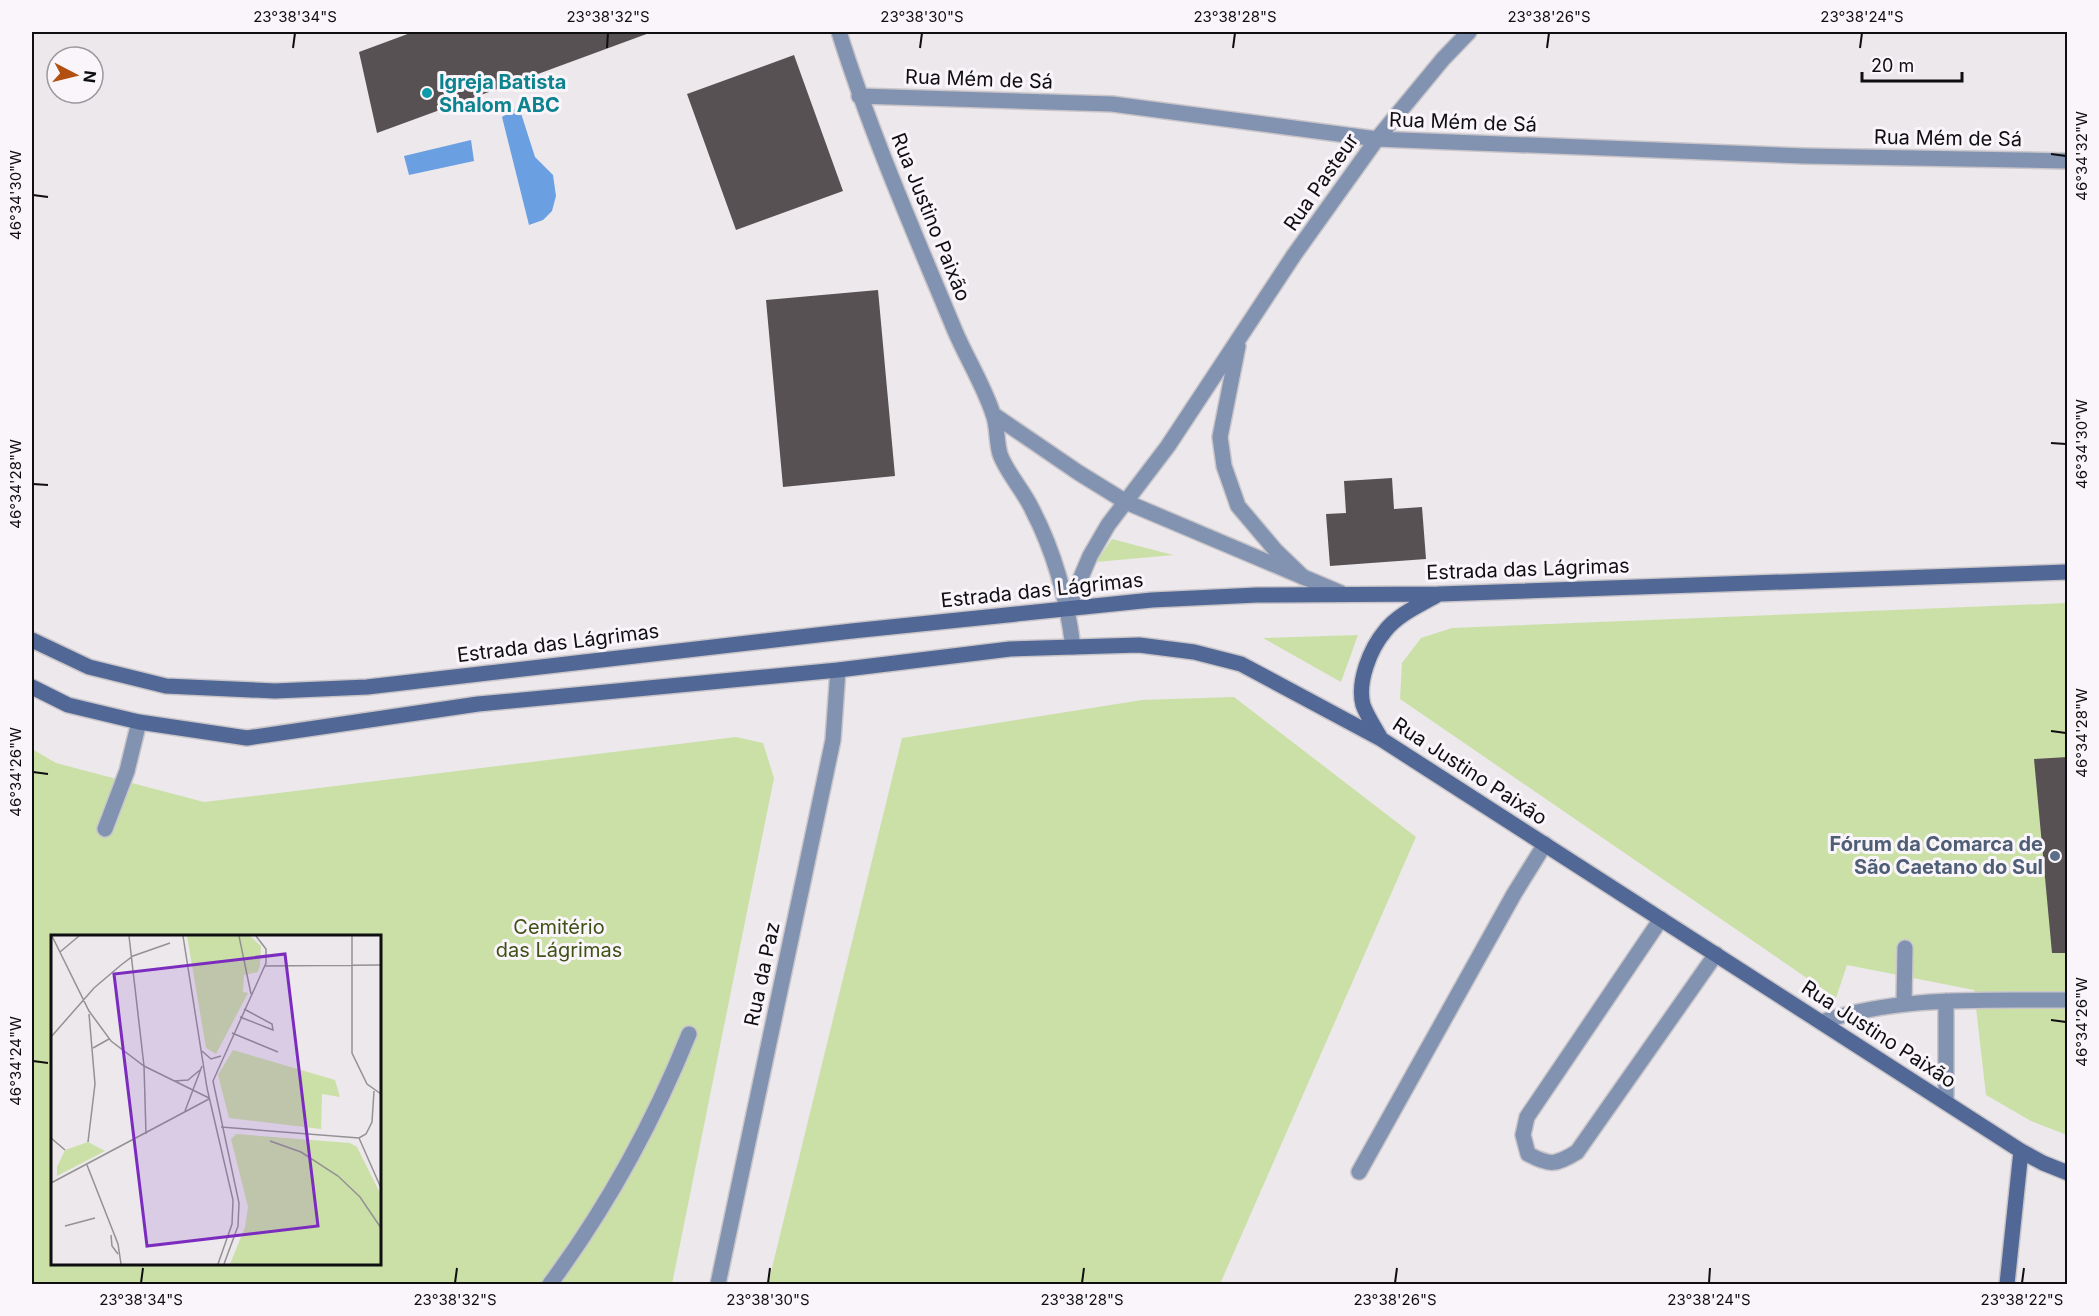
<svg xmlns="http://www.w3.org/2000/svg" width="2099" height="1316" viewBox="0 0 2099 1316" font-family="Inter,sans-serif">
<rect width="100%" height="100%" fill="#ece8ec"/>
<path fill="#cbe0a7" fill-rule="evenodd" d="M 1112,539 L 1173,555 L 1096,562 Z
M 2067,603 L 2067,1135 L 2031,1121 L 1986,1095 L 1974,990 L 1847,965 L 1836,998 L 1400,699 L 1402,663 L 1421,638 L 1452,628 Z
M 1358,635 L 1341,682 L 1263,638 Z
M 1234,697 L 1416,837 L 1220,1284 L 768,1284 L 902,738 L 1142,700 Z
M 736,737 L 763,743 L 774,778 L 672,1284 L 32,1284 L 32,749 L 56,763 L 204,802 ZM 52,936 L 380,936 L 380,1264 L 52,1264 Z"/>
<path fill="#6a9fe1" d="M 519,107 L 535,157 L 553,175 L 556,196 L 552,211 L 543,220 L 529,225 L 502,117 Z
M 471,140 L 474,161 L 409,175 L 404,156 Z"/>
<path fill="#575153" d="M 413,32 L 652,32 L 377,133 L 359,52 Z
M 794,55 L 843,191 L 736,230 L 687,94 Z
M 878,290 L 895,476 L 783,487 L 766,300 Z
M 1392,478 L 1394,509 L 1422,507 L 1426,559 L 1330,566 L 1326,514 L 1346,513 L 1344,481 Z
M 2068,757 L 2068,953 L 2052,953 L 2034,759 Z"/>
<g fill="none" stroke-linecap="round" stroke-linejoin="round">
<g stroke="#c9c5c9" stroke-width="18">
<path id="service" d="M 105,829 L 127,771 L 139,722
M 1661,919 L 1527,1117 L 1523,1135 L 1528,1154 C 1550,1166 1556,1165 1577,1152 L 1716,954
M 1904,1003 L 1905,948
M 1821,1022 C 1901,995 1985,1001 2068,1000
M 1946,1102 L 1946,1001
M 1359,1172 L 1514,894 L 1545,844
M 550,1284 C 607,1207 653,1123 689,1034"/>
</g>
<g stroke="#c9c5c9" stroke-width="18">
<path id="minor" d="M 859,96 L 1112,104 L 1377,139 L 1804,156 L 2068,161
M 1238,346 L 1220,437 L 1224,466 L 1238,506 L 1276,551 L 1303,577
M 1068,608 L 1090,556 L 1108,525 L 1168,446 L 1294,255 L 1377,139 L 1443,59 L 1469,32
M 718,1284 L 833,740 L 838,670"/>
</g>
<g stroke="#c9c5c9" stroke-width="18">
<path id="tertiary" d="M 839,32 C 871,134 914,232 955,331 C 967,359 984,386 993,414 C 998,426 996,441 1000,454 C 1006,472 1024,491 1032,509 C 1055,553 1067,598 1073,647
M 994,415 L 1079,473 L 1126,502 L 1341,593"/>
</g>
<g stroke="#c9c5c9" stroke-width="18">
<path id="secondary" d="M 32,640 L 89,667 L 166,686 L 275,691 L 367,687 L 852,631 L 1152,600 L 1257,595 L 1440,594 L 2068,572
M 32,687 L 68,705 L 139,722 L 247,738 L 478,704 L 838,670 L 1010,649 L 1139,645 L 1194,652 L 1241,664 L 1381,739 L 2021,1151 L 2043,1163 L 2068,1173
M 1381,739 C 1375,728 1367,716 1363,705 C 1357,682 1370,649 1385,631 C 1398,614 1422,604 1439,594
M 2007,1284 L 2021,1151"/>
</g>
<use href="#service" stroke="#8293b2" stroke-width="15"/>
<use href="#minor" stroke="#8293b2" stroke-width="15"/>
<use href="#tertiary" stroke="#8293b2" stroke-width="15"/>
<use href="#secondary" stroke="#516896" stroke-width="15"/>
</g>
<path fill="none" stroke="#0f0e10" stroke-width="2" d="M 293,48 L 295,33M 607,48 L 608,33M 920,48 L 922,33M 1233,48 L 1235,33M 1547,48 L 1549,33M 1860,48 L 1862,33M 2051,154 L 2066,156M 33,195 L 48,197M 2051,443 L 2066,444M 33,484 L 48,485M 2051,731 L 2066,733M 33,772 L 48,774M 2051,1020 L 2066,1022M 33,1061 L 48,1063M 141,1283 L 143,1268M 455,1283 L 457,1268M 768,1283 L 770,1268M 1082,1283 L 1084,1268M 1395,1283 L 1397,1268M 1709,1283 L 1710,1268M 2022,1283 L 2024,1268"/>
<circle fill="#0f9aa8" stroke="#f9f5fa" stroke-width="2" cx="427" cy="93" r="6"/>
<circle fill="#5c6f8a" stroke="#f9f5fa" stroke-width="2" cx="2055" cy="856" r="6"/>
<g text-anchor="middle" stroke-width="6" stroke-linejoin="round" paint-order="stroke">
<g font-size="20" fill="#0f0e10" stroke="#f9f5fa">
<text transform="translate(979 79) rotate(2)" y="7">Rua Mém de Sá</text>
<text transform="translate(1463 122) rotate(2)" y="7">Rua Mém de Sá</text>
<text transform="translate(1948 138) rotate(1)" y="7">Rua Mém de Sá</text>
<text transform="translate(1321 182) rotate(-55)" y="7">Rua Pasteur</text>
<text transform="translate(931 217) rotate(68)" y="7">Rua Justino Paixão</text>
<text transform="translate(1528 569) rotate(-2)" y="7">Estrada das Lágrimas</text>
<text transform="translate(1042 590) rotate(-6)" y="7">Estrada das Lágrimas</text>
<text transform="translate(558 643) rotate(-7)" y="7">Estrada das Lágrimas</text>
<text transform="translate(1470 771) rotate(33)" y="7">Rua Justino Paixão</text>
<text transform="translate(762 974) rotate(-78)" y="7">Rua da Paz</text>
<text transform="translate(1879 1034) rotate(33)" y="7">Rua Justino Paixão</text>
</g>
<g font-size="20" font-weight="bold" fill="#0d838f" stroke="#f9f5fa" text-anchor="start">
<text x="439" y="89">Igreja Batista<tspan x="439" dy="23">Shalom ABC</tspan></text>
</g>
<g font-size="20" font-weight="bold" fill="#4e5e75" stroke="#f9f5fa" text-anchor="end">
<text x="2043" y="851">Fórum da Comarca de<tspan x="2043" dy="23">São Caetano do Sul</tspan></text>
</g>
<g font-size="20" fill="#3f5116" stroke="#f9f5fa">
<text x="559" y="934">Cemitério<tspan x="559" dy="23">das Lágrimas</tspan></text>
</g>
</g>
<g transform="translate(51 935)">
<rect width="330" height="330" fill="#ece8ec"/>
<path d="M 136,1 L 199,1 L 210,11 L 209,30 L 207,37 L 193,40 L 192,57 L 197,58 L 165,119 L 155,113 ZM 182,115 L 284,145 L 289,162 L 271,159 L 270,194 L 178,183 L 167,140 ZM 185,199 L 299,208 L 306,212 L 330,260 L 330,329 L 179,329 L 194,292 L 197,272 L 180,204 ZM 37,207 L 54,216 L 6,241 L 6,232 L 14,215 Z" fill="#cbe0a7"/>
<path fill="none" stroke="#949194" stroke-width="1.5" d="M 1,1 L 38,76 L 60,106 L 93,131 L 158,163M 78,1 L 93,131 L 95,199M 132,1 L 156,153 L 182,265 L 181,289 L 167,329M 188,1 L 200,59M 301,1 L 301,118 L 316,149 L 330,159M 9,17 L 28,1M 213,31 L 330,30M 189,82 L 222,95 L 221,89 L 193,74M 181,98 L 227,117M 0,102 L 43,53 L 70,30 L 82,21 L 119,8M 42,113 L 58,104M 151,116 L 160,124 L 170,121M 123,146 L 137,145 L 149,135M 134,176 L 151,131M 170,192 L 308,203 L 315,199 L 321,187 L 323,156M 0,203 L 14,215M 308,203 L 330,253M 219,206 L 250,217 L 287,241 L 309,262 L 330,293M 37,207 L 44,149 L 38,79M 36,230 L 67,309 L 70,329M 0,248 L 158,164M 14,291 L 44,283M 60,300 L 61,311 L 67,319M 173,329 L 187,291 L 188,268 L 162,146 L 215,28 L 215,14 L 205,1"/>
<path fill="#7b2cbf" fill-opacity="0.15" stroke="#7b2cbf" stroke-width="3" d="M 234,19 L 267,291 L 96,311 L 63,39 Z"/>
<rect width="330" height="330" fill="none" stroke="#0f0e10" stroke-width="3"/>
</g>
<rect width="2099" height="1316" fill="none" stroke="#f9f5fa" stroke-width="66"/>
<g transform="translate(75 75) rotate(97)"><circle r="28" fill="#f9f5fa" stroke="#9b999c" stroke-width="1.5"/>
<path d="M0-4.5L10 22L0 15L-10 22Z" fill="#b15010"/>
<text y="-9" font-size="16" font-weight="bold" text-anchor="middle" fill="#0f0e10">N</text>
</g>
<path d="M1862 72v9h100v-9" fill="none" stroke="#0f0e10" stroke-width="3"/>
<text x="1871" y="72" font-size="18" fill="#0f0e10" stroke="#f9f5fa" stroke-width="4.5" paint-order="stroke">20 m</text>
<rect x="33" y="33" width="2033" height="1250" fill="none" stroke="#0f0e10" stroke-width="2"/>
<g font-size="15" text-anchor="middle" fill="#0f0e10">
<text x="295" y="22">23°38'34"S</text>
<text x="608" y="22">23°38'32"S</text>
<text x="922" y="22">23°38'30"S</text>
<text x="1235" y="22">23°38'28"S</text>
<text x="1549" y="22">23°38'26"S</text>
<text x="1862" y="22">23°38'24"S</text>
<text transform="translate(2082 156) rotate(-90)" y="5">46°34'32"W</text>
<text transform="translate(16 195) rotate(-90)" y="5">46°34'30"W</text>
<text transform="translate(2082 444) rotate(-90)" y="5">46°34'30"W</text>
<text transform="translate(16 484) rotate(-90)" y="5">46°34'28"W</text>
<text transform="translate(2082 733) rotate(-90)" y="5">46°34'28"W</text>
<text transform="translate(16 772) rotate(-90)" y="5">46°34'26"W</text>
<text transform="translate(2082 1022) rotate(-90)" y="5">46°34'26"W</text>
<text transform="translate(16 1061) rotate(-90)" y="5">46°34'24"W</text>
<text x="141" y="1305">23°38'34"S</text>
<text x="455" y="1305">23°38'32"S</text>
<text x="768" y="1305">23°38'30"S</text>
<text x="1082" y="1305">23°38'28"S</text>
<text x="1395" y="1305">23°38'26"S</text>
<text x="1709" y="1305">23°38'24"S</text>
<text x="2022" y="1305">23°38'22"S</text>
</g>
</svg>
